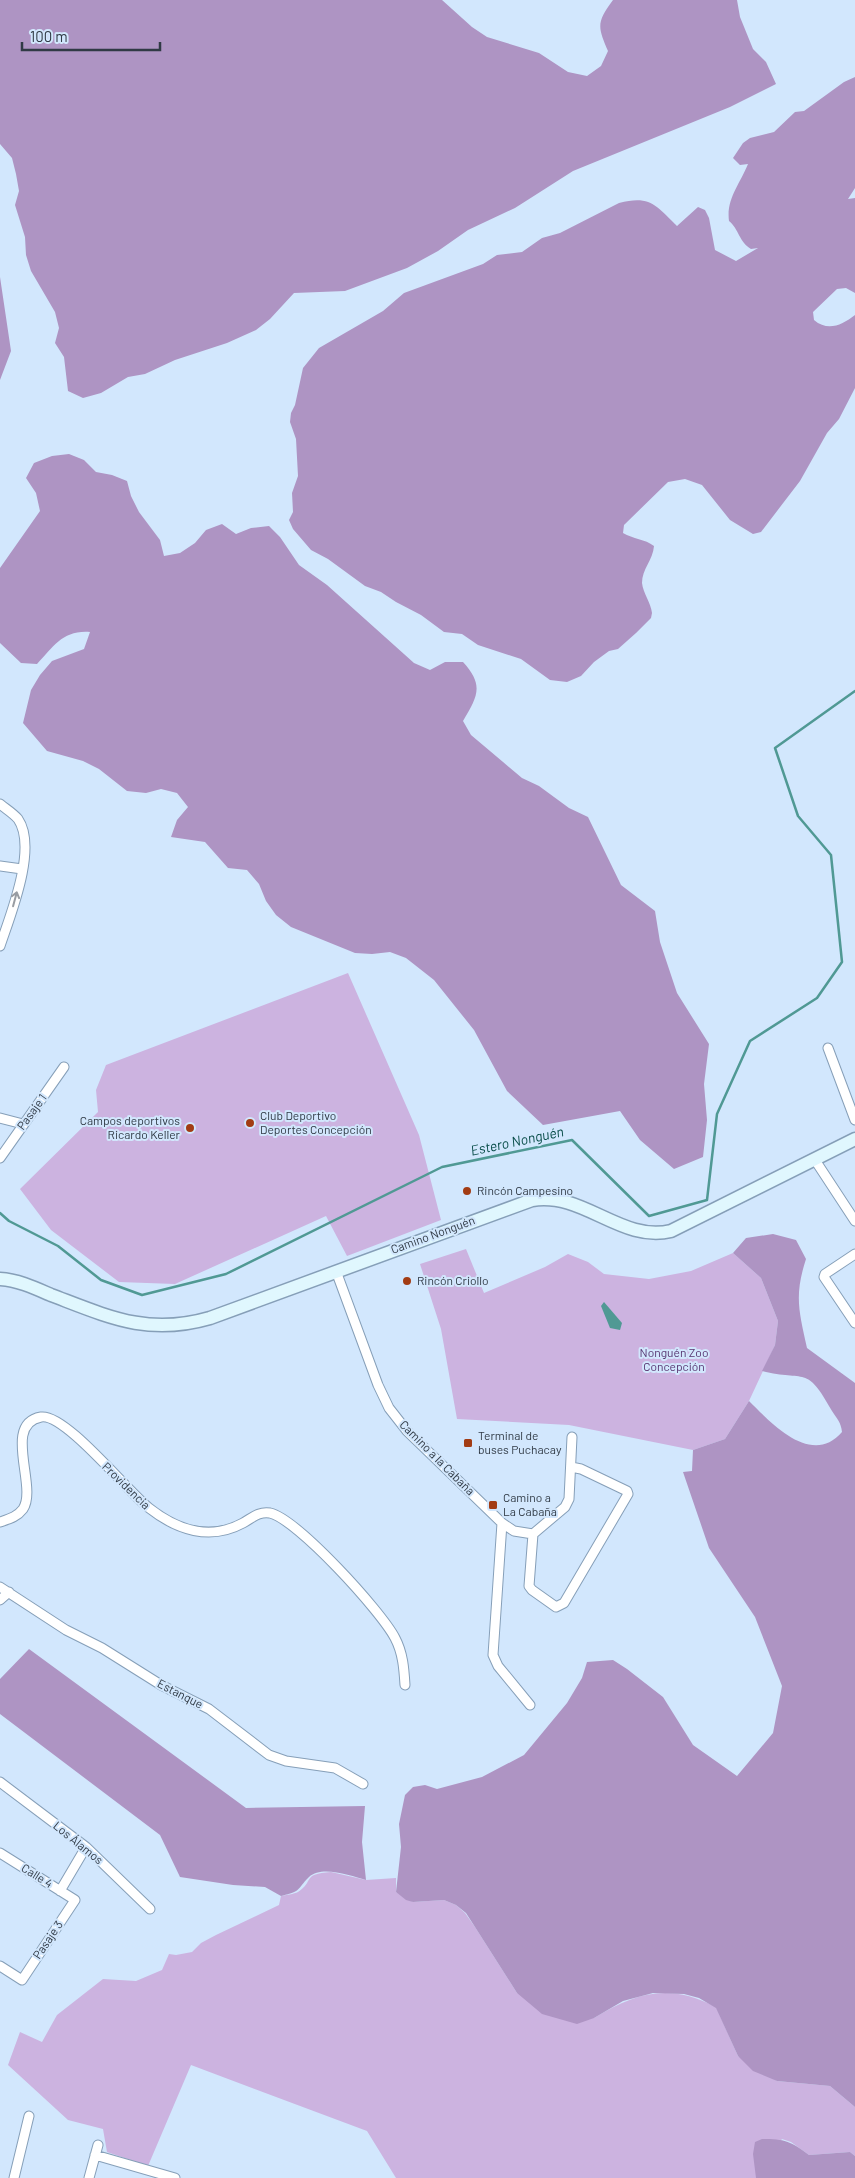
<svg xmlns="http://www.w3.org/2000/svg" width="855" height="2178" viewBox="0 0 855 2178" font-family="Barlow,sans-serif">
<rect width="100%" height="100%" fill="#d2e7fd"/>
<path fill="#ccb3e0" d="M 348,973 L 419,1135 L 441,1220 L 347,1256 L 326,1216 L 175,1284 L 119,1282 L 51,1230 L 20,1189 L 98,1112 L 96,1090 L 106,1065 Z
M 466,1249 L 484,1293 L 545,1267 L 568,1254 L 588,1262 L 604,1274 L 649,1279 L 691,1271 L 733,1253 L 761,1278 L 778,1321 L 775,1345 L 749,1401 L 725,1439 L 693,1450 L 569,1425 L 457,1419 L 441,1329 L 420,1264 Z
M 331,1872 L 366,1880 L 396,1878 L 396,1892 L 413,1902 L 444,1900 L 456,1905 L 465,1913 L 475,1927 L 517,1993 L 594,2018 C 637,1992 669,1983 716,2007 L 738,2056 L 777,2081 L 830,2086 L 855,2107 L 855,2156 L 850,2152 L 809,2155 L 791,2142 L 782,2139 L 756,2174 L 756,2178 L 396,2178 L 367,2131 L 191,2065 L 148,2166 L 107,2152 L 103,2129 L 68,2120 L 8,2065 L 20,2032 L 42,2042 L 57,2015 L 103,1979 L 136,1981 L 162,1970 L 169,1954 L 176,1955 L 192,1952 L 201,1943 L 216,1935 L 279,1905 L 281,1896 C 286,1895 294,1894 298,1892 C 315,1881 301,1874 331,1872 Z"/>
<path fill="#ae94c3" d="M 0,0 L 442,0 L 472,27 L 487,37 L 539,53 L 568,72 L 587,76 L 601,66 L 608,51 C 597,26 597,22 613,0 L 737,0 L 740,17 L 753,49 L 766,62 L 776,84 L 730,107 L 573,171 L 515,208 L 468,230 L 438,251 L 407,268 L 345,291 L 294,293 L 270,319 L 256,330 L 227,343 L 175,360 L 145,374 L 128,377 L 101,393 L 83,398 L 68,391 L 64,357 L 55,343 L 59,328 L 55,312 L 31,271 L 26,255 L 25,237 L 15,205 L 19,191 L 16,174 L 12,158 L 0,144 Z
M 855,77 L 855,188 L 848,199 L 855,198 L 855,293 L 846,288 L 837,289 L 813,312 L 814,320 C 828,332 842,325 855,315 L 855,388 L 839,419 L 827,433 L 800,481 L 761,532 L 753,534 L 730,520 L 702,485 L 685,479 L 668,482 L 624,525 L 623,533 C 633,539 645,539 654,546 C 653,560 642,569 642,583 C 643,593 651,603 652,613 L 651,618 L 636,633 L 618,649 L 609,651 L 594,662 L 581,676 L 567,682 L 550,680 L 521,659 L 478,645 L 462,634 L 444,632 L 421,615 L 396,602 L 381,592 L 365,586 L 328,559 L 311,550 L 293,529 L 289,520 L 293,512 L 292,493 L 298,476 L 296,439 L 290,422 L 291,413 L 295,405 L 303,368 L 319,348 L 383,311 L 404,293 L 483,264 L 497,255 L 522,252 L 542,238 L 560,233 L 619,203 C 651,195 656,206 677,226 L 698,207 L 705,210 L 709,218 L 715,250 L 736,261 L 758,248 L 751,249 C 739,242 739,229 729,221 C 726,199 740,184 748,164 L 740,165 L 733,158 L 743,143 L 750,138 L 774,132 L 795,112 L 804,111 L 844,82 Z
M 0,277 L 11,351 L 0,380 Z
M 69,454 L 84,460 L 96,472 L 112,475 L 127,481 L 131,496 L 139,512 L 160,540 L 164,556 L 180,553 L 195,543 L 206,530 L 222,524 L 236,534 L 251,528 L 269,526 L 280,537 L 299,565 L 327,585 L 414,663 L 430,670 L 445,662 L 463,662 C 484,685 478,696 463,721 L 471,735 L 522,778 L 539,786 L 569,808 L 588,817 L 621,885 L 655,911 L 660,942 L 677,993 L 709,1044 L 704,1084 L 707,1120 L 703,1157 L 674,1169 L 640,1140 L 620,1111 L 543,1125 L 507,1091 L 474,1030 L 434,980 L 406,958 L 390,952 L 372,954 L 355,953 L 291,927 L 276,915 L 266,901 L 259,884 L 247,870 L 228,868 L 205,842 L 171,837 L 177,820 L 188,807 L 177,793 L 161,789 L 146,793 L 127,791 L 99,769 L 83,761 L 47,751 L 23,723 L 31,690 L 40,675 L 52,661 L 84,649 L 90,632 C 63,630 54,646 37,664 L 21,663 L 0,643 L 0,568 L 40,511 L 36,493 L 26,478 L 34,463 L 52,456 Z
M 773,1234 L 796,1240 L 806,1259 C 794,1296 799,1311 807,1348 L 855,1383 L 855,2107 L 830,2086 L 777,2081 L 753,2071 L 738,2056 L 716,2008 L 699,1998 L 684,1994 L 653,1993 L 623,2001 L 594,2018 L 577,2024 L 542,2014 L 517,1993 L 475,1927 L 466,1913 L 456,1905 L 444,1900 L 413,1902 L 406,1900 L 396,1892 L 401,1847 L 399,1824 L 405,1795 L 413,1787 L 425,1785 L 437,1789 L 482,1777 L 524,1755 L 567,1703 L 582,1678 L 587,1662 L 613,1660 L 627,1669 L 663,1697 L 693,1745 L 737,1776 L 773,1733 L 782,1686 L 755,1617 L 709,1548 L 683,1472 L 692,1471 L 693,1450 L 725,1439 L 749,1401 C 772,1424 812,1467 842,1432 C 841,1422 837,1419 832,1411 C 806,1364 806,1382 762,1371 L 775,1345 L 778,1321 L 761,1278 L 733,1253 L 746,1238 Z
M 29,1649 L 246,1808 L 365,1806 L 362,1842 L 366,1880 C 351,1876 322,1865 309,1877 C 296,1890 302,1891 281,1896 L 265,1887 L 233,1885 L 180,1877 L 160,1835 L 0,1714 L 0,1679 Z
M 762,2139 C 785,2139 790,2141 809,2155 L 850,2152 L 855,2156 L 855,2178 L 756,2178 L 753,2154 L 755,2142 Z"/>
<path fill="#509994" d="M 604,1302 L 622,1323 L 620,1330 L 610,1328 L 601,1306 Z"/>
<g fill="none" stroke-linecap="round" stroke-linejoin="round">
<path stroke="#509994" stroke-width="2.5" d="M 0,1213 L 9,1221 L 58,1246 L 101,1280 L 142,1295 L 226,1274 L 442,1167 L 572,1140 L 649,1216 L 707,1200 L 717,1114 L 750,1041 L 817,998 L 842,962 L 831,855 L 798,816 L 775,748 L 855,691"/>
<g stroke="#869fb8" stroke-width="11">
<path id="street" d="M 0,804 C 6,809 13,813 18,819 C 38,848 10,916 0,946
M 0,866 L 22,869
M 828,1048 L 855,1120
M 0,1118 L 23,1124
M 0,1158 L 64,1067
M 815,1160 L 855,1221
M 855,1254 L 825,1274 L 824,1277 L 855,1323
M 336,1271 L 378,1385 L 389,1408 L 407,1431 L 502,1523 L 514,1531 L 533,1534
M 571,1467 L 581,1469 L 627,1491 L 628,1494 L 564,1603 L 556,1607 L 532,1590 L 529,1586 L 533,1534 L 565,1507 L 569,1499 L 572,1437
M 0,1522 C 9,1519 17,1517 23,1509 C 38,1487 2,1424 41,1417 C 65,1413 127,1491 149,1508 C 177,1530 210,1541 243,1523 C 252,1518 259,1511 270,1513 C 297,1519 381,1611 395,1638 C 403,1653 404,1669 405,1685
M 502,1523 L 493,1655 L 498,1666 L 530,1705
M 0,1587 L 66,1630 L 102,1648 L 161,1685 L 209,1709 L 269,1755 L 286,1761 L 335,1768 L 363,1784
M 0,1600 L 9,1592
M 0,1782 L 86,1847 L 150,1909
M 0,1853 L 75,1900 L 22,1980 L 0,1966
M 60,1891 L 86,1847
M 95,2155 L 175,2178
M 14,2178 L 29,2116
M 89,2178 L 98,2145"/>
</g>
<g stroke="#869fb8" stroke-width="15">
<path id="secondary" d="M 0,1279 C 18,1280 35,1288 51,1295 C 109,1317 148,1336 210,1318 L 532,1200 C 583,1191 621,1243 671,1231 L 855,1139"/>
</g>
<use href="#street" stroke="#fff" stroke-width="9"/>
<use href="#secondary" stroke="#e0f7fe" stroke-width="12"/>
</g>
<defs><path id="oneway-shaft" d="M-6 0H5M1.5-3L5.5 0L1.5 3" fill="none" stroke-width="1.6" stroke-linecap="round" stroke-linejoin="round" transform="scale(1.25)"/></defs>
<use stroke="#989ca2" href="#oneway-shaft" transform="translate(15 899) rotate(-75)"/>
<g fill="#a23c14" stroke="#d2e7fd" stroke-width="2">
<circle cx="250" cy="1123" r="5"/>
<circle cx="190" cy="1128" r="5"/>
<circle cx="467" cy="1191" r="5"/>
<circle cx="407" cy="1281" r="5"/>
<rect x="463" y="1438" width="10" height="10" rx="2.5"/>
<rect x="488" y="1500" width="10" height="10" rx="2.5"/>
</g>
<g text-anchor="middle" stroke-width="4" stroke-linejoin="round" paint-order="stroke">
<g font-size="12" fill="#303a45" stroke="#d2e7fd">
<text transform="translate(32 1112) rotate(-54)" y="4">Pasaje 1</text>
<text transform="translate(433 1235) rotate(-20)" y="4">Camino Nonguén</text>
<text transform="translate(437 1458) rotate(45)" y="4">Camino a la Cabaña</text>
<text transform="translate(126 1486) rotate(44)" y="4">Providencia</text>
<text transform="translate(180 1694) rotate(27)" y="4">Estanque</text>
<text transform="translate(78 1843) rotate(39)" y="4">Los Álamos</text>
<text transform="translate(37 1876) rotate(32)" y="4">Calle 4</text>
<text transform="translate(48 1940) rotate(-56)" y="4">Pasaje 3</text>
</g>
<g font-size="12" fill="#303a45" stroke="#d2e7fd" text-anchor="start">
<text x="260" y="1120">Club Deportivo<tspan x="260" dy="14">Deportes Concepción</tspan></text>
<text x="180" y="1125" text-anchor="end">Campos deportivos<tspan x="180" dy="14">Ricardo Keller</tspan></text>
<text x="477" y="1195">Rincón Campesino</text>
<text x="417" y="1285">Rincón Criollo</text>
<text x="478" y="1440">Terminal de<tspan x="478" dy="14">buses Puchacay</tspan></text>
<text x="503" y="1502">Camino a<tspan x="503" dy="14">La Cabaña</tspan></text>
</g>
<g font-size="12" fill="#56336f" stroke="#d2e7fd">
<text x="674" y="1357">Nonguén Zoo<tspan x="674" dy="14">Concepción</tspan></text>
</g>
<g font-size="14" font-style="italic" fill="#094d49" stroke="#d2e7fd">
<text transform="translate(517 1141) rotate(-12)" y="5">Estero Nonguén</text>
</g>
</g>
<path d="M22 42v8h138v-8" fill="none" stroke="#303a45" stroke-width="2.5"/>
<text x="30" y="42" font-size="15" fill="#303a45" stroke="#d2e7fd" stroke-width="4" paint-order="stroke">100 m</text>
</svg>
